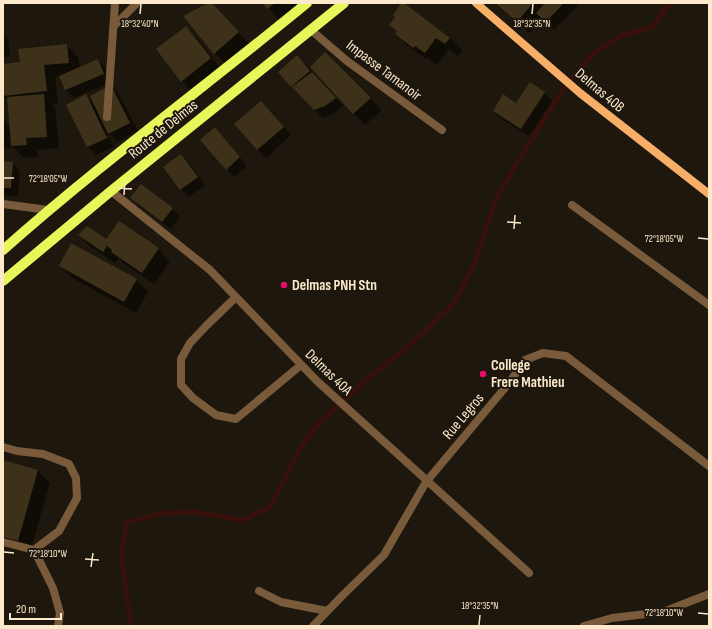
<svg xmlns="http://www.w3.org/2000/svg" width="712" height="629" viewBox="0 0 712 629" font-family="'Sofia Sans Condensed',sans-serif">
<rect width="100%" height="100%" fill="#1d170d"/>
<path fill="#0007" d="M 210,3 L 223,15 L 250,45 L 227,65 L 215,53 Z
M 264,3 L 305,3 L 279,20 Z
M 403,3 L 450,38 L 462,50 L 458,56 L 449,49 L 437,65 L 427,57 L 426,59 L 408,46 L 396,34 L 398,32 L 391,25 Z
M 494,3 L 580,3 L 554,30 L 542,18 L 530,33 Z
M 186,27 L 198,39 L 222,71 L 194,93 L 182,81 Z
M 3,34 L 8,39 L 10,56 L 3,57 Z
M 66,45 L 78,57 L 80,68 L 98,60 L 106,68 L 112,82 L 74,98 L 66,90 L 60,76 L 55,77 L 58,103 L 52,104 L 55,107 L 59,148 L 37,150 L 38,157 L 24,158 L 13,147 L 3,148 L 3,108 L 5,122 L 10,128 L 8,100 L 3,95 L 3,65 L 21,63 Z
M 325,53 L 382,110 L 365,125 L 311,67 Z
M 297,56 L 305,64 L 343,106 L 333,114 L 323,118 L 292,86 Z
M 111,86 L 119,94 L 138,131 L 117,142 L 108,132 L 109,135 L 89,145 L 89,147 L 110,137 L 114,146 L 96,155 L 88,147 L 67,105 L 86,96 L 95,105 Z
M 544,93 L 552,101 L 529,136 L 502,119 L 494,111 L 517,104 Z
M 269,110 L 291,135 L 266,158 L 236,125 Z
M 223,137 L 247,166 L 234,177 L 227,169 Z
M 181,155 L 189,163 L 205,185 L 189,197 L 181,189 Z
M 3,162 L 12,163 L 20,171 L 18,196 L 3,195 Z
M 131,198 L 172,209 L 180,216 L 171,229 L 139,206 Z
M 79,235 L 107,241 L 158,249 L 170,261 L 154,284 L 124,264 L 119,258 L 115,263 L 91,247 Z
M 60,266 L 136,280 L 148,292 L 136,313 L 72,278 Z
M 3,461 L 38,471 L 50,483 L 30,552 L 3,544 Z"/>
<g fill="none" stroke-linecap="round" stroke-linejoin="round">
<path stroke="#37100b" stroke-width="5" d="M 131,626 L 121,552 L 127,522 L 163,513 L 194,512 L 243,520 L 270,507 L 300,449 L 318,424 L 367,379 L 409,346 L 454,303 L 474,265 L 496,199 L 526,148 L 566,85 L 594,53 L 623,35 L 653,27 L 669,3"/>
</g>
<path fill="#3d311a" d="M 208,3 L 212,3 L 239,32 L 214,54 L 183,16 Z
M 263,3 L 275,3 L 267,9 Z
M 401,3 L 404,3 L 450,38 L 445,44 L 436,38 L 425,53 L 415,46 L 413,48 L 395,34 L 397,31 L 389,25 L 395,17 L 393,15 Z
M 495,3 L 533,3 L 517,22 Z
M 545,3 L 564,3 L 546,22 L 536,13 Z
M 186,26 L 211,58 L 181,82 L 156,49 Z
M 67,44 L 69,63 L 44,65 L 47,91 L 3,96 L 3,64 L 20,62 L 18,49 Z
M 325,52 L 371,98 L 353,114 L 310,67 Z
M 297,55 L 310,71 L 291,87 L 278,72 Z
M 98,59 L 104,74 L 65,90 L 59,76 Z
M 312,72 L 336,98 L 325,106 L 314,110 L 292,87 Z
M 530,82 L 545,92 L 521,129 L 493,111 L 503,94 L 516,103 Z
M 111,85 L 130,123 L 108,134 L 90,96 Z
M 44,94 L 47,137 L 26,138 L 27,145 L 11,146 L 7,97 Z
M 86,94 L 107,138 L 87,147 L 66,105 Z
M 261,101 L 284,127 L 257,150 L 234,124 Z
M 215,127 L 240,157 L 226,170 L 200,140 Z
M 181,154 L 198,177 L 180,190 L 163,167 Z
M 3,161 L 13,162 L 11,188 L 3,188 Z
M 141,184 L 173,208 L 162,222 L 130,198 Z
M 119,221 L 159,248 L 142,273 L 111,252 L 112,250 L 107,246 L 103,252 L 78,235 L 87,226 L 106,239 Z
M 71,243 L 137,279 L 124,302 L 59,266 Z
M 3,460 L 38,470 L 18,541 L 3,537 Z"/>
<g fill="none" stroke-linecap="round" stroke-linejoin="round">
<path stroke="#795a3a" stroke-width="8" d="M 114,26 L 137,3"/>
<path stroke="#795a3a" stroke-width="8" d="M 311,30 L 347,61 L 442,130
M 107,117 L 115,3
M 111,191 L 210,270 L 317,381 L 529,573
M 3,204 L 48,210
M 572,205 L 709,305
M 236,297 L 207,325 L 190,343 L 181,359 L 181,385 L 193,398 L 216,415 L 236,419 L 301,365
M 3,447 L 17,451 L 43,454 L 69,464 L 76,478 L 77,498 L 59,531 L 34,550 L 3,542
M 34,550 L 53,588 L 60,613 L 58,626
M 259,591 L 281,602 L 327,611
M 313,626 L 343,595 L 384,555 L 426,482 L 509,383 L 525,360 L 543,353 L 566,356 L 709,466
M 584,626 L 612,618 L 663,612 L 709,594"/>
<path stroke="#f7af68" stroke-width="8" d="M 476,3 L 580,93 L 709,194"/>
<path stroke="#e7f659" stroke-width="10" d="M 3,250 C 101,163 206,86 307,3
M 3,281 L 111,191 L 344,3"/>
</g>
<path fill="none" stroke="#fce8cb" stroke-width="1.5" d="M 140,14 L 141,4M 532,14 L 533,4M 4,178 L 14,178M 118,188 L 132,189M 124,195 L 125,181M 507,222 L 521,223M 514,229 L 515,215M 698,238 L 708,239M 4,552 L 14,553M 85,559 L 99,560M 91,567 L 93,553M 698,613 L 708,614M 479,625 L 480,615"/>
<g fill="#e70d6a" stroke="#1d170d" stroke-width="1.5">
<circle cx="284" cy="285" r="4"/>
<circle cx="483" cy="374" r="4"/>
</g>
<g text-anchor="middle" stroke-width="4" stroke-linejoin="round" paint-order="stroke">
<g font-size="15" fill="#fce8cb" stroke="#1d170d">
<text transform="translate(384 70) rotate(37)" y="5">Impasse Tamanoir</text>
<text transform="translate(600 90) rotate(40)" y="5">Delmas 40B</text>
<text transform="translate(163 129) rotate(-39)" y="5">Route de Delmas</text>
<text transform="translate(329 372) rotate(44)" y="5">Delmas 40A</text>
<text transform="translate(463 416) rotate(-50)" y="5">Rue Legros</text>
</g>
<g font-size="15" font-weight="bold" fill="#fce8cb" stroke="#1d170d" text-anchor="start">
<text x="292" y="290">Delmas PNH Stn</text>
<text x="491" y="370">College<tspan x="491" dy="17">Frere Mathieu</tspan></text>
</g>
</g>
<g font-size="10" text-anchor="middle" fill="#fce8cb" stroke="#1d170d" stroke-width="4" stroke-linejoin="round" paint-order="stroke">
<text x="140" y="27">18°32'40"N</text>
<text x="532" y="27">18°32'35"N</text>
<text x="48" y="182">72°18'05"W</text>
<text x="664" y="242">72°18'05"W</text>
<text x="48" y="557">72°18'10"W</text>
<text x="480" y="609">18°32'35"N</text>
<text x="664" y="616">72°18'10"W</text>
</g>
<rect width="712" height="629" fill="none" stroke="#fce8cb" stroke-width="8"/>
<path d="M10 613v6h51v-6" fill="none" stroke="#fce8cb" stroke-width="2"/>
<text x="16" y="613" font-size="12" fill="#fce8cb" stroke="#1d170d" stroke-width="3" paint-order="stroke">20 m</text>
</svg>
